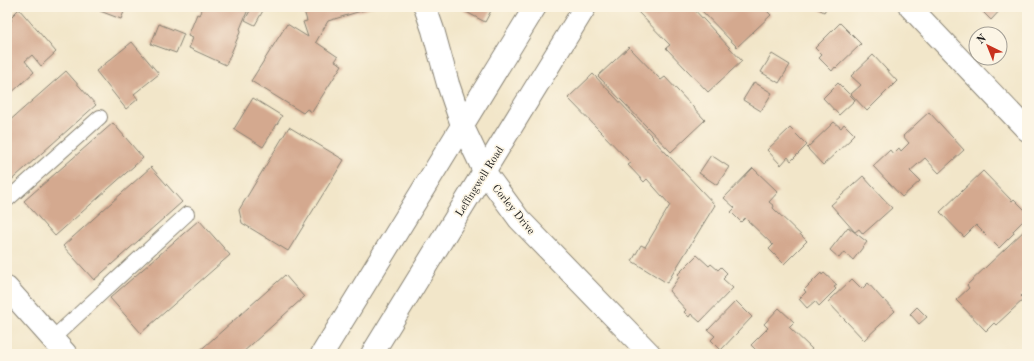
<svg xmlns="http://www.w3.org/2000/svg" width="1034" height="361" viewBox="0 0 1034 361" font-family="'Old Standard TT',serif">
<rect width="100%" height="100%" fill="#fcf5e5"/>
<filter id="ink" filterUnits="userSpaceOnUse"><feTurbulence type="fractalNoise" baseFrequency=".025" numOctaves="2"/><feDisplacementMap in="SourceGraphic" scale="8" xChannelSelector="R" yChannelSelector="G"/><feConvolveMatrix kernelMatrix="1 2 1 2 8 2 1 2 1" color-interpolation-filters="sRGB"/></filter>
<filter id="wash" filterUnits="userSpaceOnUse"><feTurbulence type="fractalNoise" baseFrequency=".012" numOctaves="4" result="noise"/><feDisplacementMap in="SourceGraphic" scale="16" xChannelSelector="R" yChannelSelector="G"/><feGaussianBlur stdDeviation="0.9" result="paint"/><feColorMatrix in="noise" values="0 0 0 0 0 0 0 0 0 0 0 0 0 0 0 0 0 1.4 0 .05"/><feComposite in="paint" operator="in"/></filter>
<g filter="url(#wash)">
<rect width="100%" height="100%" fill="#f2e6c9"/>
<g id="blocks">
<path fill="#d4a98f" d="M 102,7 L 126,7 L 121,19 L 100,11 Z
M 203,7 L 249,7 L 240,29 L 241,30 L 226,65 L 189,48 L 193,38 L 188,36 L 197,14 L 199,15 Z
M 252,7 L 265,7 L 255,25 L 245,20 Z
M 303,7 L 374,7 L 328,21 L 316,42 L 338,57 L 335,61 L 342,65 L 312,112 L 307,109 L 303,113 L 251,81 L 287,24 L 308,37 L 303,22 L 307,21 Z
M 457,7 L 493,7 L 485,22 Z
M 643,7 L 692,7 L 742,61 L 708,92 L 666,48 L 670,45 L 638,12 Z
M 698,7 L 763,7 L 771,15 L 737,47 Z
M 815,7 L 827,7 L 824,12 Z
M 978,7 L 1003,7 L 991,20 Z
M 19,9 L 56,52 L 41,66 L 32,55 L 25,61 L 34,72 L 7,97 L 7,27 L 11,23 L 9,22 L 12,20 L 10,18 Z
M 840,23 L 861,44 L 836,68 L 835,67 L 832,71 L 819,58 L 822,55 L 815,48 Z
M 159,24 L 184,34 L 176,53 L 151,44 Z
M 132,42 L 159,74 L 134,94 L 138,99 L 126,109 L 96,71 Z
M 629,47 L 661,80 L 665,77 L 705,120 L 671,152 L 598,76 Z
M 772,54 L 790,65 L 779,83 L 761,72 Z
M 873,55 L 897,81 L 867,111 L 851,94 L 861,85 L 851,76 Z
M 66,71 L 96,105 L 7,184 L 7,123 Z
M 593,74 L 653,137 L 652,138 L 715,205 L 667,283 L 632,261 L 641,245 L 645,247 L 670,205 L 647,179 L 644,182 L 628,165 L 631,163 L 568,98 Z
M 754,82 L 772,93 L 761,111 L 743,100 Z
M 838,83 L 855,100 L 839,115 L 823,98 Z
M 253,98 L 282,116 L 263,147 L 234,129 Z
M 929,112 L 964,150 L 939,173 L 925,158 L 910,171 L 920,181 L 902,197 L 873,166 L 890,150 L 893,154 L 899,148 L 901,151 L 909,143 L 903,136 Z
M 834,122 L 841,128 L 844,124 L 854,134 L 850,138 L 851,139 L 823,165 L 807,148 Z
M 113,123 L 143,158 L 55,236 L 24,201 Z
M 289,127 L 344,160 L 288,251 L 242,223 L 239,210 Z
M 790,128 L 807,145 L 791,161 L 788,157 L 781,165 L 767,150 Z
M 711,155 L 729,167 L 717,185 L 699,173 Z
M 151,167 L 182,202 L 94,280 L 63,246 Z
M 753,168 L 778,192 L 769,202 L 774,206 L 773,208 L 807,241 L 784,264 L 769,249 L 773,245 L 745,218 L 741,222 L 731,212 L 735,208 L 724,198 Z
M 983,171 L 1012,201 L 1014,199 L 1027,212 L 1027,217 L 1013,231 L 1014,233 L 999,248 L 976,225 L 964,237 L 940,212 Z
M 863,176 L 892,208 L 863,234 L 859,229 L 855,232 L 831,205 Z
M 199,220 L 230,255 L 141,333 L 110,298 Z
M 848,227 L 867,242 L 853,260 L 844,252 L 839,258 L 830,250 Z
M 1027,228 L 1027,291 L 1021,296 L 1024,299 L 996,325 L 994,323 L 986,331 L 956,300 L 969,288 L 967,285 Z
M 697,255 L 709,266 L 711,264 L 718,270 L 721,267 L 727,273 L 724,276 L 725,277 L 723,279 L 733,288 L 700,322 L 691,314 L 689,317 L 684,312 L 686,310 L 669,291 L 680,276 L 678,274 Z
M 821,273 L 822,275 L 824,273 L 837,285 L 834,287 L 836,289 L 819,306 L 815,301 L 807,308 L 799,299 L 806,292 L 804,290 Z
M 285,275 L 304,297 L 241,354 L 196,354 Z
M 852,279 L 862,289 L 868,283 L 883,300 L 884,299 L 895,311 L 864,340 L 828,302 Z
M 736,301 L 752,317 L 721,350 L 711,340 L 715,336 L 708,330 Z
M 917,307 L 927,317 L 919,324 L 910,314 Z
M 779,308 L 794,322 L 789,327 L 812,349 L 808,354 L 760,354 L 751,345 L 768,328 L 764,324 Z"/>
</g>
</g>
<g filter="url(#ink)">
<use href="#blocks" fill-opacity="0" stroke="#878172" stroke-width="1"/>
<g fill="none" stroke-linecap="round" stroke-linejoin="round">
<g stroke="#878172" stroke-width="16">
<path id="service" d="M 7,200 L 100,117
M 52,339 L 187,214"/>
</g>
<g stroke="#878172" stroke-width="24">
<path id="minor" d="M 425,7 L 433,30 L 448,84 L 462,125 L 484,171 L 519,219 L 650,354
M 910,7 L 1027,130"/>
</g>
<g stroke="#878172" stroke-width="24">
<path id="secondary" d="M 7,288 L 66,354
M 322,354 L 535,7
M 372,354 L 585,7"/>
</g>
<use href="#service" stroke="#fff" stroke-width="14"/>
<use href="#minor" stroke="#fff" stroke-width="22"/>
<use href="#secondary" stroke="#fff" stroke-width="22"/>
</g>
</g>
<g text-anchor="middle" stroke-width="3.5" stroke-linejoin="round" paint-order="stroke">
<g font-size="11" fill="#1c1c1c" stroke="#fcf5e5">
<text transform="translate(479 181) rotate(-58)" y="4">Leffingwell Road</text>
<text transform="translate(514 209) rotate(51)" y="4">Corley Drive</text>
</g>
</g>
<rect width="1034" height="361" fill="none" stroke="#fcf5e5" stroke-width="24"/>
<g transform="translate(988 46) rotate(317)"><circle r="19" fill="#fcf5e5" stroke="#a29e95"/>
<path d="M0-3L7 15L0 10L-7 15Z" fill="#c8321e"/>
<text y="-6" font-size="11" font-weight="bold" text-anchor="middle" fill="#1c1c1c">N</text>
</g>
</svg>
